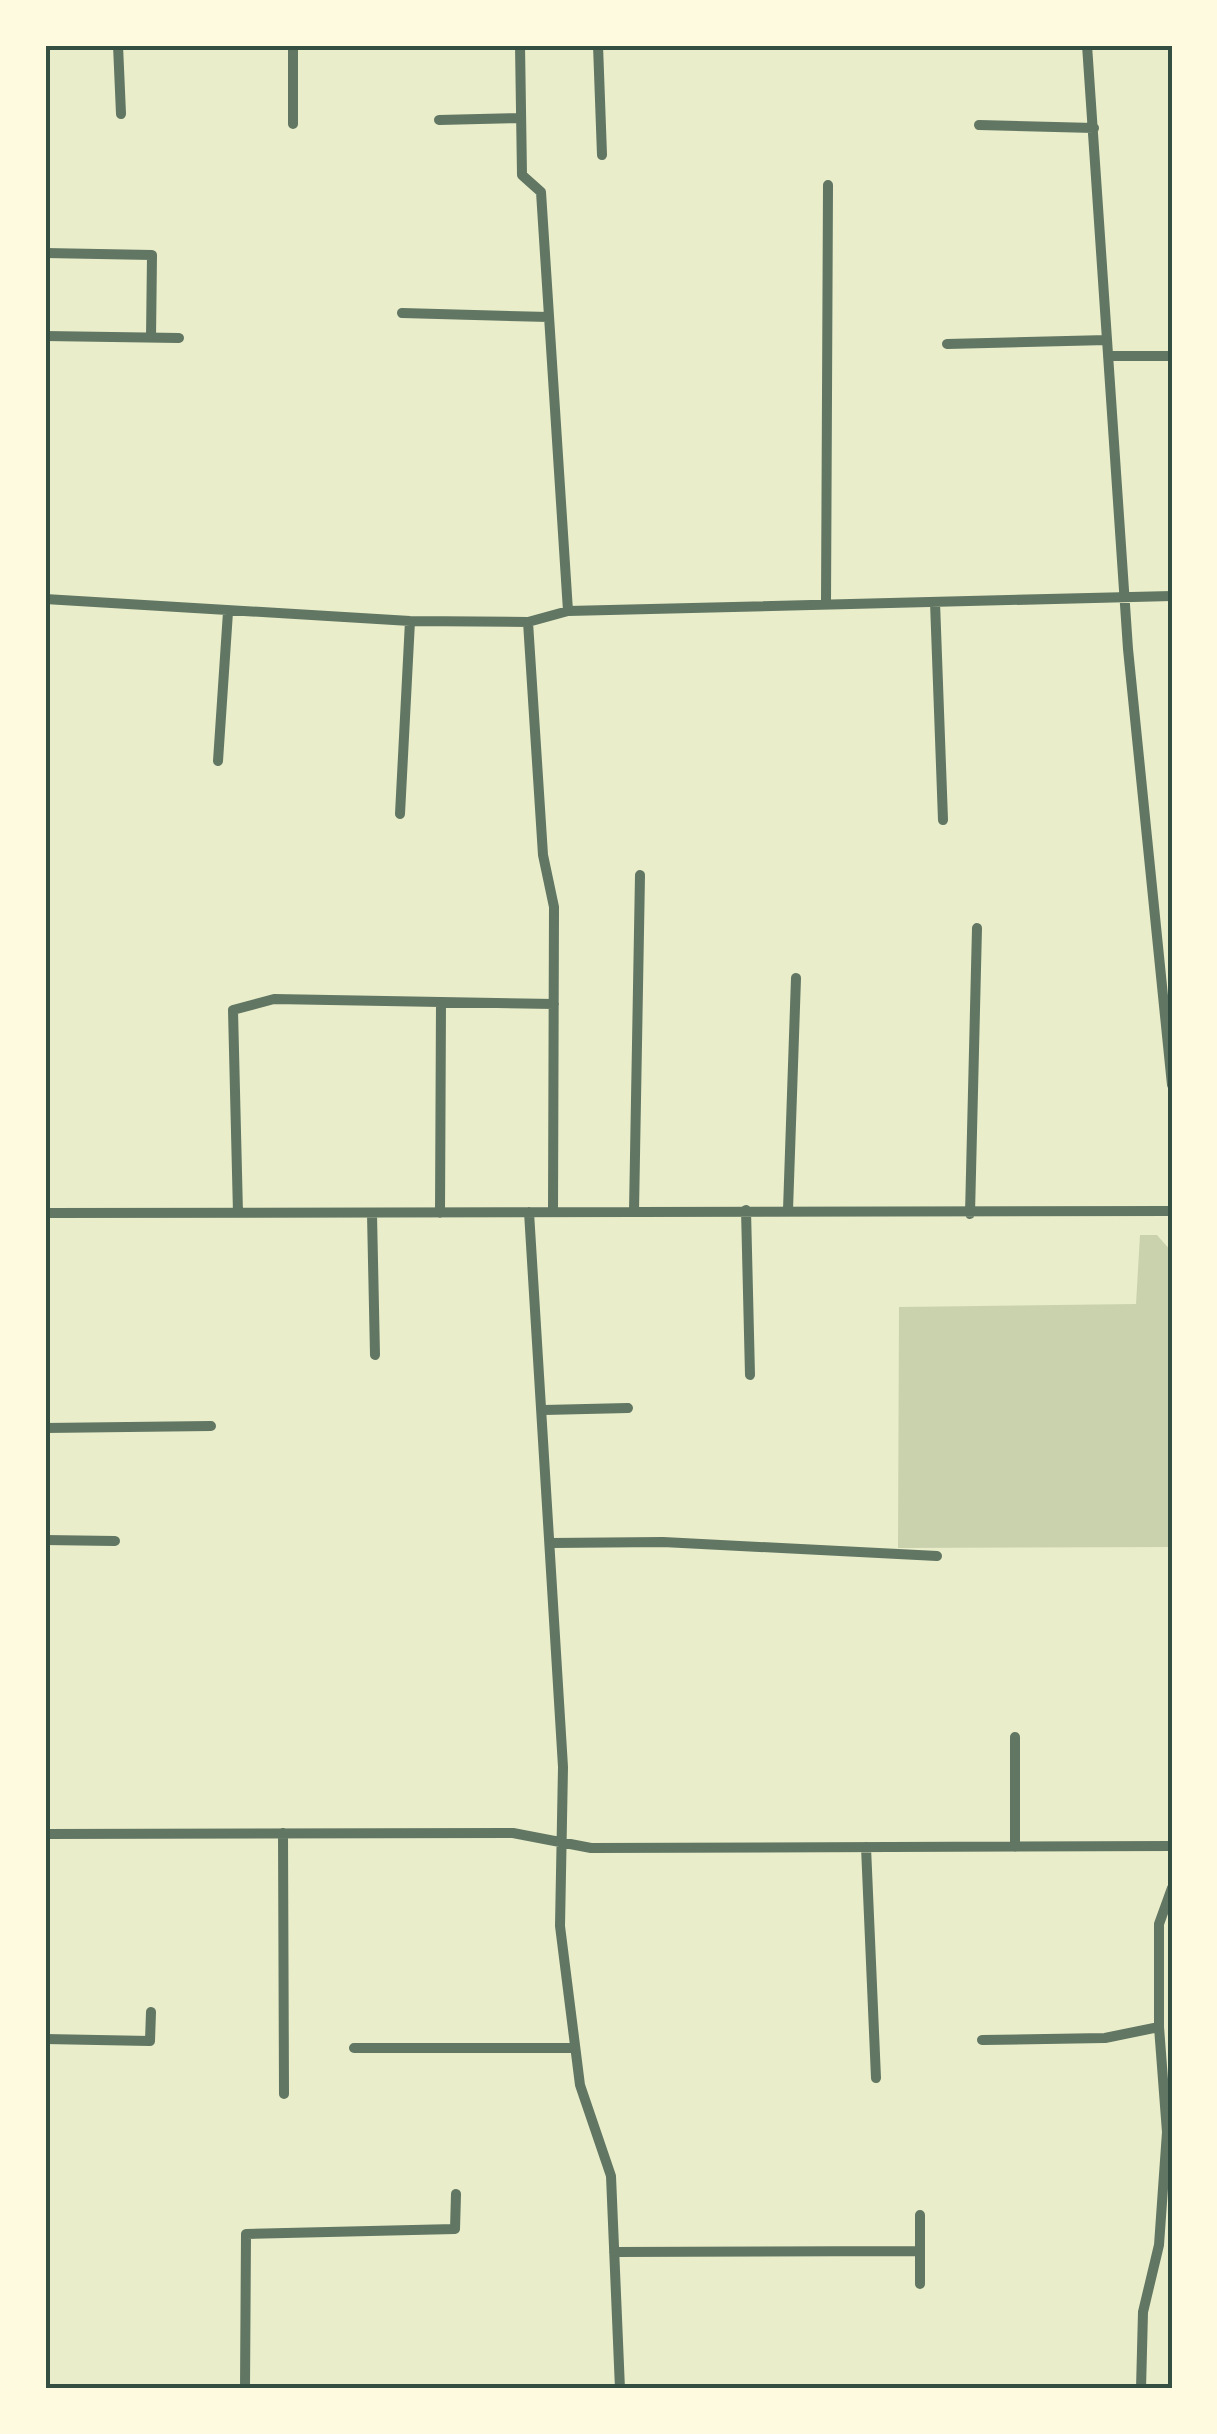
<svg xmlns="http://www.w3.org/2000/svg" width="1217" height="2434" viewBox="0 0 1217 2434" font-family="'PT Serif',serif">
<rect width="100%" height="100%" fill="#e9edc9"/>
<path fill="#cad2ad" d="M 1140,1235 L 1157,1235 L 1172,1252 L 1172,1547 L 898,1548 L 899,1307 L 1136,1304 Z"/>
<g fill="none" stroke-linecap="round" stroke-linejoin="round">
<path stroke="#617663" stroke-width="10" d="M 118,45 L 121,114
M 293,45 L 293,124
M 520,45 L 522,175 L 541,192 L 568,611
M 598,45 L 602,155
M 1087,45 L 1128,649 L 1172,1085
M 439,120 L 521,118
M 979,125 L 1094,128
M 45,253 L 152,255 L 151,338
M 402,313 L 549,317
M 45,336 L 179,338
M 947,344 L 1107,340
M 1108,356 L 1172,356
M 45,599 L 410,621 L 528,622 L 568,611 L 1172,596
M 935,602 L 943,820
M 826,605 L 828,185
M 528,622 L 543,855 L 554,907 L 553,1212
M 218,761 L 228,612
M 400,814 L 410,621
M 746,1210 L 750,1375
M 788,1210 L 796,978
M 529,1212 L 563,1767 L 560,1926 L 580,2085 L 611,2176 L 620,2389
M 634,1212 L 640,875
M 45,1213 L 1172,1211
M 238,1213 L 233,1010 L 274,999 L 554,1004
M 440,1213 L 441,1002
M 372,1214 L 375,1355
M 970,1214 L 977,928
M 544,1410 L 628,1408
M 45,1428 L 211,1426
M 45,1540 L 115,1541
M 551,1543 L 663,1542 L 937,1556
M 283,1833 L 284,2094
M 45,1834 L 513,1833 L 591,1848 L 1172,1846
M 866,1847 L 876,2078
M 1015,1847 L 1015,1737
M 45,2039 L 150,2041 L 151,2012
M 982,2040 L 1105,2038 L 1159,2027
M 354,2048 L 575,2048
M 920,2215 L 920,2284
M 614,2252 L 920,2251
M 245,2389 L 246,2234 L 455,2229 L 456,2194
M 1141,2389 L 1143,2312 L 1159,2245 L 1167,2132 L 1159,2027 L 1159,1924 L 1172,1888"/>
</g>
<rect width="1217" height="2434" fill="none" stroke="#fefae0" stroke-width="95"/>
<rect x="48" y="48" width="1122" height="2338" fill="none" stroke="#344e41" stroke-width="4"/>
</svg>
